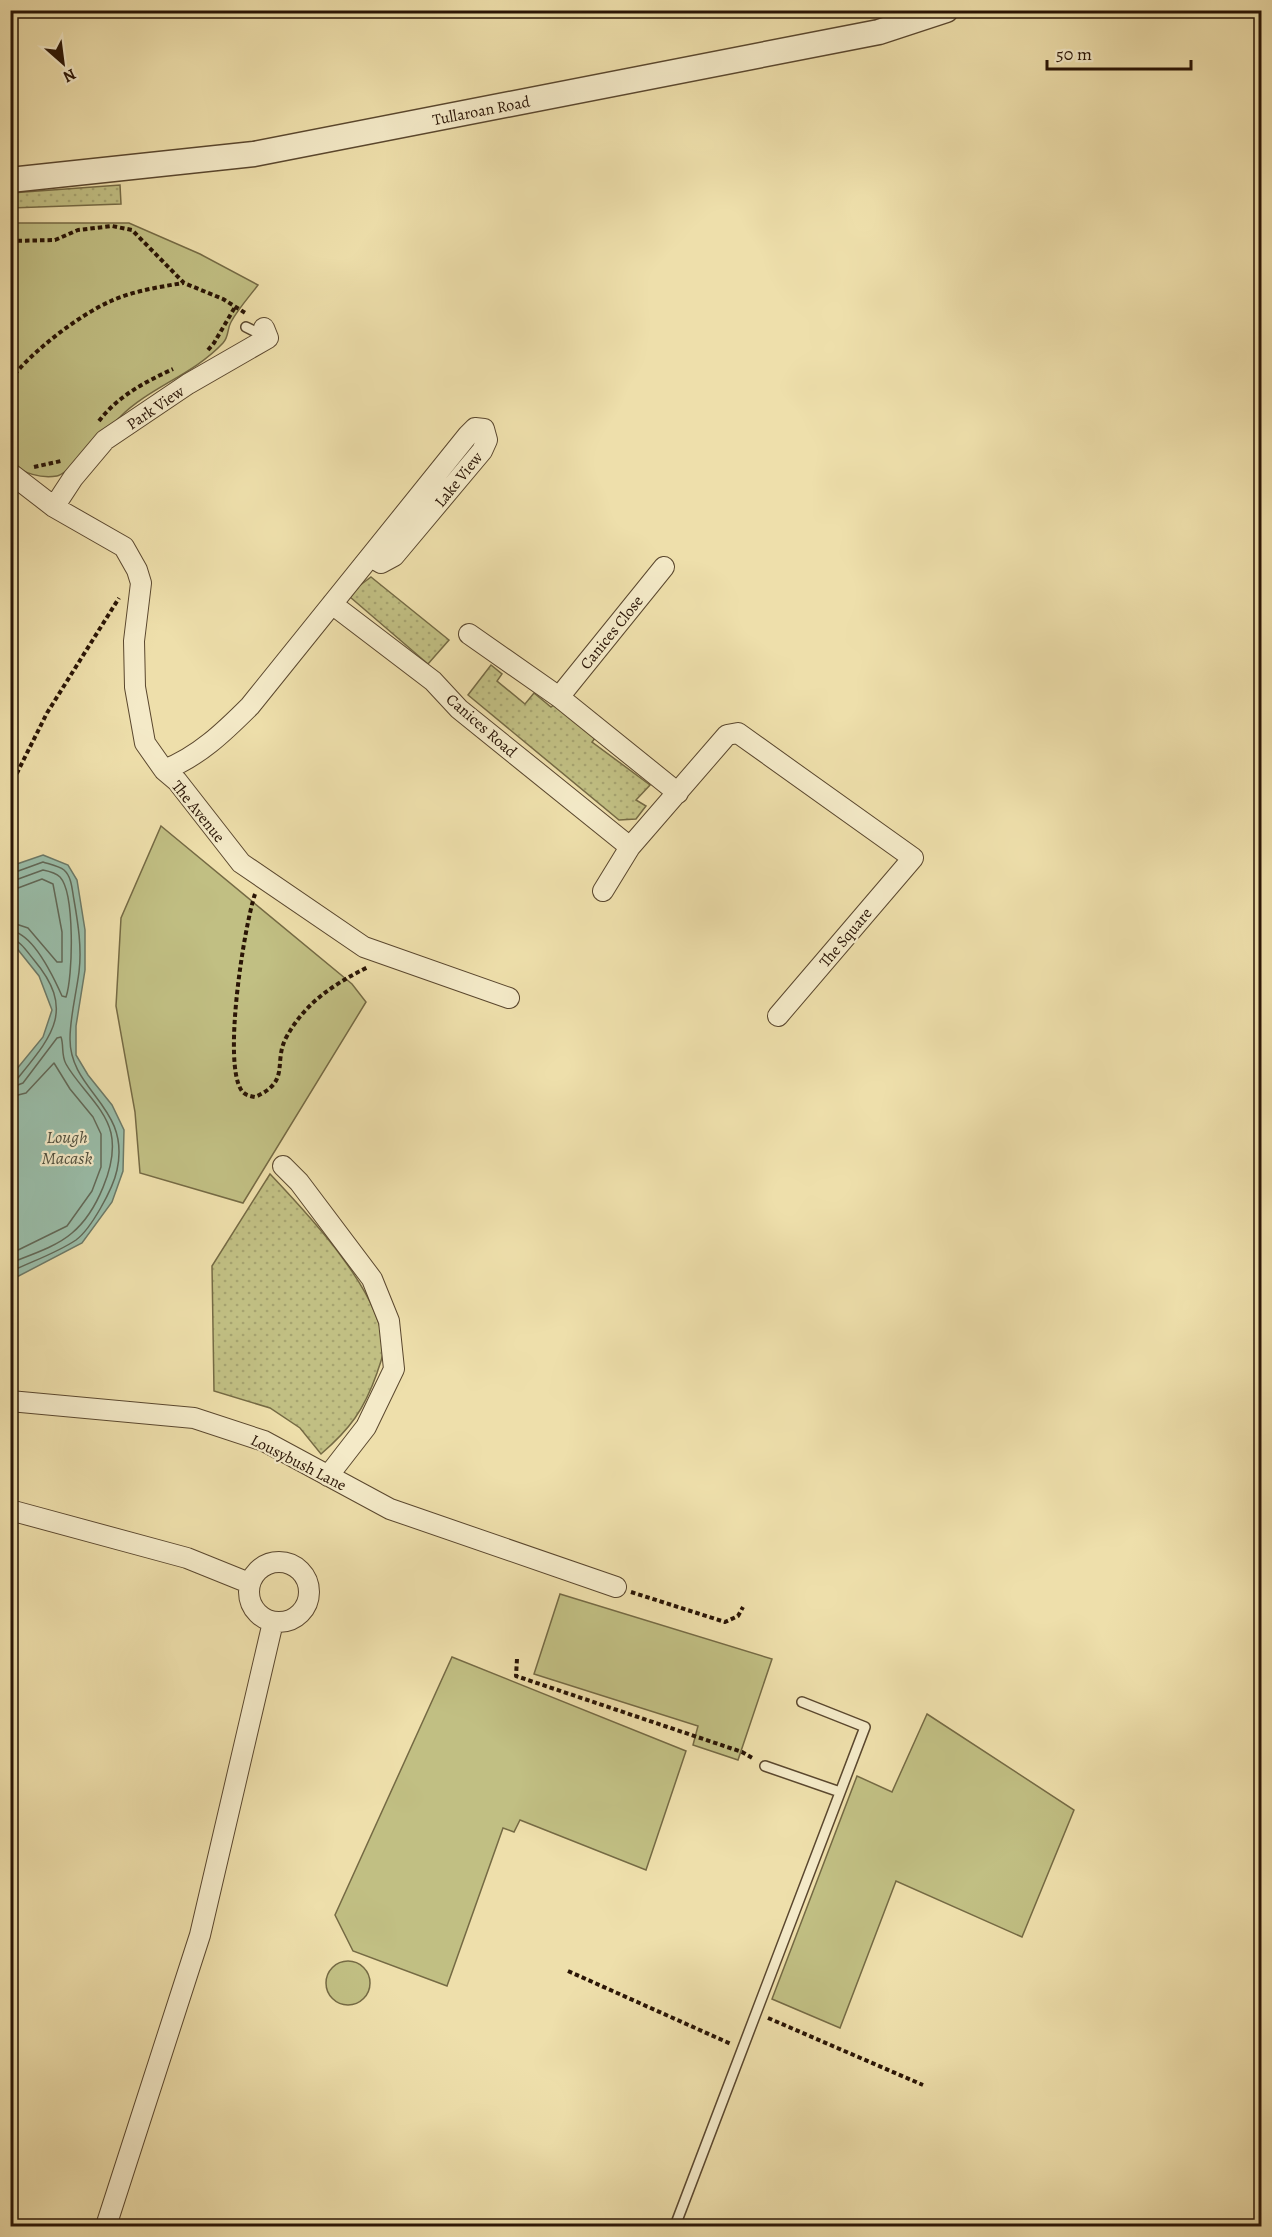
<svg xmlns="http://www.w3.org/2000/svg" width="1272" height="2237" viewBox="0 0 1272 2237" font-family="Alegreya,serif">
<defs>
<pattern id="grass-dots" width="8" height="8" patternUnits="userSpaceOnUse" patternTransform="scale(1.5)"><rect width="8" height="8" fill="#c1bf83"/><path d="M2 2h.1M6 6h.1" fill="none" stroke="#a6a370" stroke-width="1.8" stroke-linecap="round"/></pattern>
</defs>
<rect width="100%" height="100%" fill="#eedfab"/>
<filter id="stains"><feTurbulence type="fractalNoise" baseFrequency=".00333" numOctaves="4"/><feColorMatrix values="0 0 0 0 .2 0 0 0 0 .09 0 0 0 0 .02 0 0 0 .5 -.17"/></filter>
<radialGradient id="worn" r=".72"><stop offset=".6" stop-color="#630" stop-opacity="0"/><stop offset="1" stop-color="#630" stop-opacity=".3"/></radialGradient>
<path fill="url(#grass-dots)" stroke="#756a44" stroke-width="1.5" d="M 120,185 L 121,204 L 11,208 L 11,193 Z
M 371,577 L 449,640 L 428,664 L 350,597 L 359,586 Z
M 491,665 L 502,674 L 497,681 L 525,704 L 534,693 L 551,707 L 555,704 L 596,737 L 592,742 L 650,785 L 636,800 L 646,806 L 636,819 L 619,820 L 468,695 Z
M 270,1174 C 307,1213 386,1296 383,1351 C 383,1358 379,1366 377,1373 C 364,1410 350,1429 321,1454 L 300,1428 L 270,1408 L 214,1391 L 212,1266 Z"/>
<path fill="#c1bf83" stroke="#756a44" stroke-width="1.5" d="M 10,223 L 129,223 L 200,254 L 258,285 C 249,297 238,309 231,322 C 227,329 229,337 223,343 C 193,375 150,387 120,417 C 108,428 69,474 57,476 C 41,479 23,473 11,463 Z
M 161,826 L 352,984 L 366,1002 L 243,1203 L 140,1173 L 135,1112 L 116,1006 L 121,918 Z
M 560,1594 L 772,1659 L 738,1760 L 693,1745 L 698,1726 L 534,1674 Z
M 452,1657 L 686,1751 L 646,1870 L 520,1820 L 514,1832 L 503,1828 L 447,1986 L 353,1951 L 335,1915 Z
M 927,1714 L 1074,1810 L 1022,1937 L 896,1881 L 840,2028 L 772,1999 L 857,1776 L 892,1792 Z
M326 1983a22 22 0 1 1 44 0a22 22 0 1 1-44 0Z"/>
<path fill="#99bda9" stroke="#6c7967" stroke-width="1.5" d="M 43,855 L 68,865 L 77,880 L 85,930 L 85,970 L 76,1026 L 76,1055 L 88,1075 L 112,1105 L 124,1130 L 123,1171 L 112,1202 L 82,1243 L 11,1280 L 11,1076 L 43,1037 L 52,1010 L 39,976 L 11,941 L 11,871 L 17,864 Z"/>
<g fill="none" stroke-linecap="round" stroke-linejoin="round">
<path stroke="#616857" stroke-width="1.5" d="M 10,874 L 43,862 C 49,864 59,866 64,870 C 72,877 72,890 74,900 C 78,923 82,948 79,972 C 76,995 70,1017 70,1039 C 70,1092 131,1106 117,1170 C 113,1189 91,1229 76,1240 C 55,1254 32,1261 10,1272
M 10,882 L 43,870 C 48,871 56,873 60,877 C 75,893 73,977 66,997 L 62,996 C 54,978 33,932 10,931
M 10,891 L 42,879 L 53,884 L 62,932 L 62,962 L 57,962 L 28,928 L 10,922
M 10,938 C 20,940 28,953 34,960 C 76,1010 52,1036 18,1078 L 10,1081
M 10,1088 L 23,1083 L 57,1038 L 61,1037 C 64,1045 61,1055 66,1064 C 78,1086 105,1107 111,1133 C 118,1164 96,1213 72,1233 C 56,1247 30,1255 10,1263
M 10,1097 L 26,1093 L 54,1063 L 70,1089 L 93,1117 L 101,1134 L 101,1167 L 92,1191 L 67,1226 L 10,1254"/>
<g stroke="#5a472e" stroke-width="12">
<path id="service" d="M 246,327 L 266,337
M 765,1766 L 840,1792
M 675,2226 L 865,1727 L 802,1702"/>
</g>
<g stroke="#5a472e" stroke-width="22">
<path id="minor" d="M 10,473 L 54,507 L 124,547 L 137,570 L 141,583 L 134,641 L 135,687 L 145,743 L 164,770 L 177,781 L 241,863 L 364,947 L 509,998
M 54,507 L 73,478 L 105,440 L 188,384 L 268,338 L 264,328
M 332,604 L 433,681 L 459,709 L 630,847
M 469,634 L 559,697 L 678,793
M 559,697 L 664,567
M 164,770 C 198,757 224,732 250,706 L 468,435 L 475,428 L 484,429 L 487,440 L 482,451 L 394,556 L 381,563 L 371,557
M 603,891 L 630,847 L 727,735 L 738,733 L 913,858 L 778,1016
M 283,1166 L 299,1182 L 372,1279 L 389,1321 L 394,1369 L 366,1427 L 328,1476
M 10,1401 L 194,1418 L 264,1441 L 390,1509 L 616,1587
M 10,1510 L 187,1558 L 249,1583
M249 1592a30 30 0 1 1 60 0a30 30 0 1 1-60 0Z
M 106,2226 L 200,1935 L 273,1622"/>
</g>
<g stroke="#5a472e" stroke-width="27">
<path id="tertiary" d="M 10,180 L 254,154 L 879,32 L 946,10"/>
</g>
<path stroke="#291405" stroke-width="4" stroke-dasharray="4.5 3" stroke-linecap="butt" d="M 10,241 L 55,240 L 78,230 L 112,226 L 132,230 L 184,283 L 223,299 L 247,314
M 208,350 L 214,343 L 235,307
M 10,380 C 31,352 79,315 111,301 C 133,291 159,287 183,283
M 99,421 C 118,396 145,382 173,369
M 34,467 L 61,461
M 10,787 L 47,713 L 119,598
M 255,894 C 244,927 222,1065 242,1091 C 245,1095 250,1096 255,1097 C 292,1081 272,1062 287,1036 C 306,1002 334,984 368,967
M 631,1592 L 725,1622 L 738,1616 L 743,1607
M 517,1659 L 516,1676 L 742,1752 L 754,1759
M 568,1971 L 731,2044
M 768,2018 L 923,2085"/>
<use href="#service" stroke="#f4eac8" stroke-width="9"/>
<use href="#minor" stroke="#f4eac8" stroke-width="20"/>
<use href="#tertiary" stroke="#f4eac8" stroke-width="24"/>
</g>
<g text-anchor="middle" stroke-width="4.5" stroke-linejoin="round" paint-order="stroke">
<g font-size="16" fill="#291405" stroke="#f4eac8">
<text transform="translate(481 110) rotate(-11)" y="6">Tullaroan Road</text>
<text transform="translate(155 407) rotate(-34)" y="6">Park View</text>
<text transform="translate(458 479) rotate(-51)" y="6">Lake View</text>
<text transform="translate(611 632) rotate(-51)" y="6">Canices Close</text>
<text transform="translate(482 725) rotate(41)" y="6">Canices Road</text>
<text transform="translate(199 811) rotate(51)" y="6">The Avenue</text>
<text transform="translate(845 937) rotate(-50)" y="6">The Square</text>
<text transform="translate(299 1462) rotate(27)" y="6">Lousybush Lane</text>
</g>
<g font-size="18" font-style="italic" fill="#504f3e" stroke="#f4eac8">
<text x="67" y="1143">Lough<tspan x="67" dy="21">Macask</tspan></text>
</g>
</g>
<rect width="1272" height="2237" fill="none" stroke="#eedfab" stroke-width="36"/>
<rect x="12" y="12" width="1248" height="2213" fill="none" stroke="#291405" stroke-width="3"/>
<rect x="18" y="18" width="1236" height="2201" fill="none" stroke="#291405" stroke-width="1.5"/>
<g transform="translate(63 63) rotate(152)" stroke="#f4eac8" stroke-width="4.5" paint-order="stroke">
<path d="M0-4.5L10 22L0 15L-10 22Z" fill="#291405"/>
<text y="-9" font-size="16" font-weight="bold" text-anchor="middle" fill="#291405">N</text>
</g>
<path d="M1047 60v9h144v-9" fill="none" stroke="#291405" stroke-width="3"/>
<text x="1056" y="60" font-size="18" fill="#291405" stroke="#f4eac8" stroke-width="4.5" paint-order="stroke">50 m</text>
<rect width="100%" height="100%" filter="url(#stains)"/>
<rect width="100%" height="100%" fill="url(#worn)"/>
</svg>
